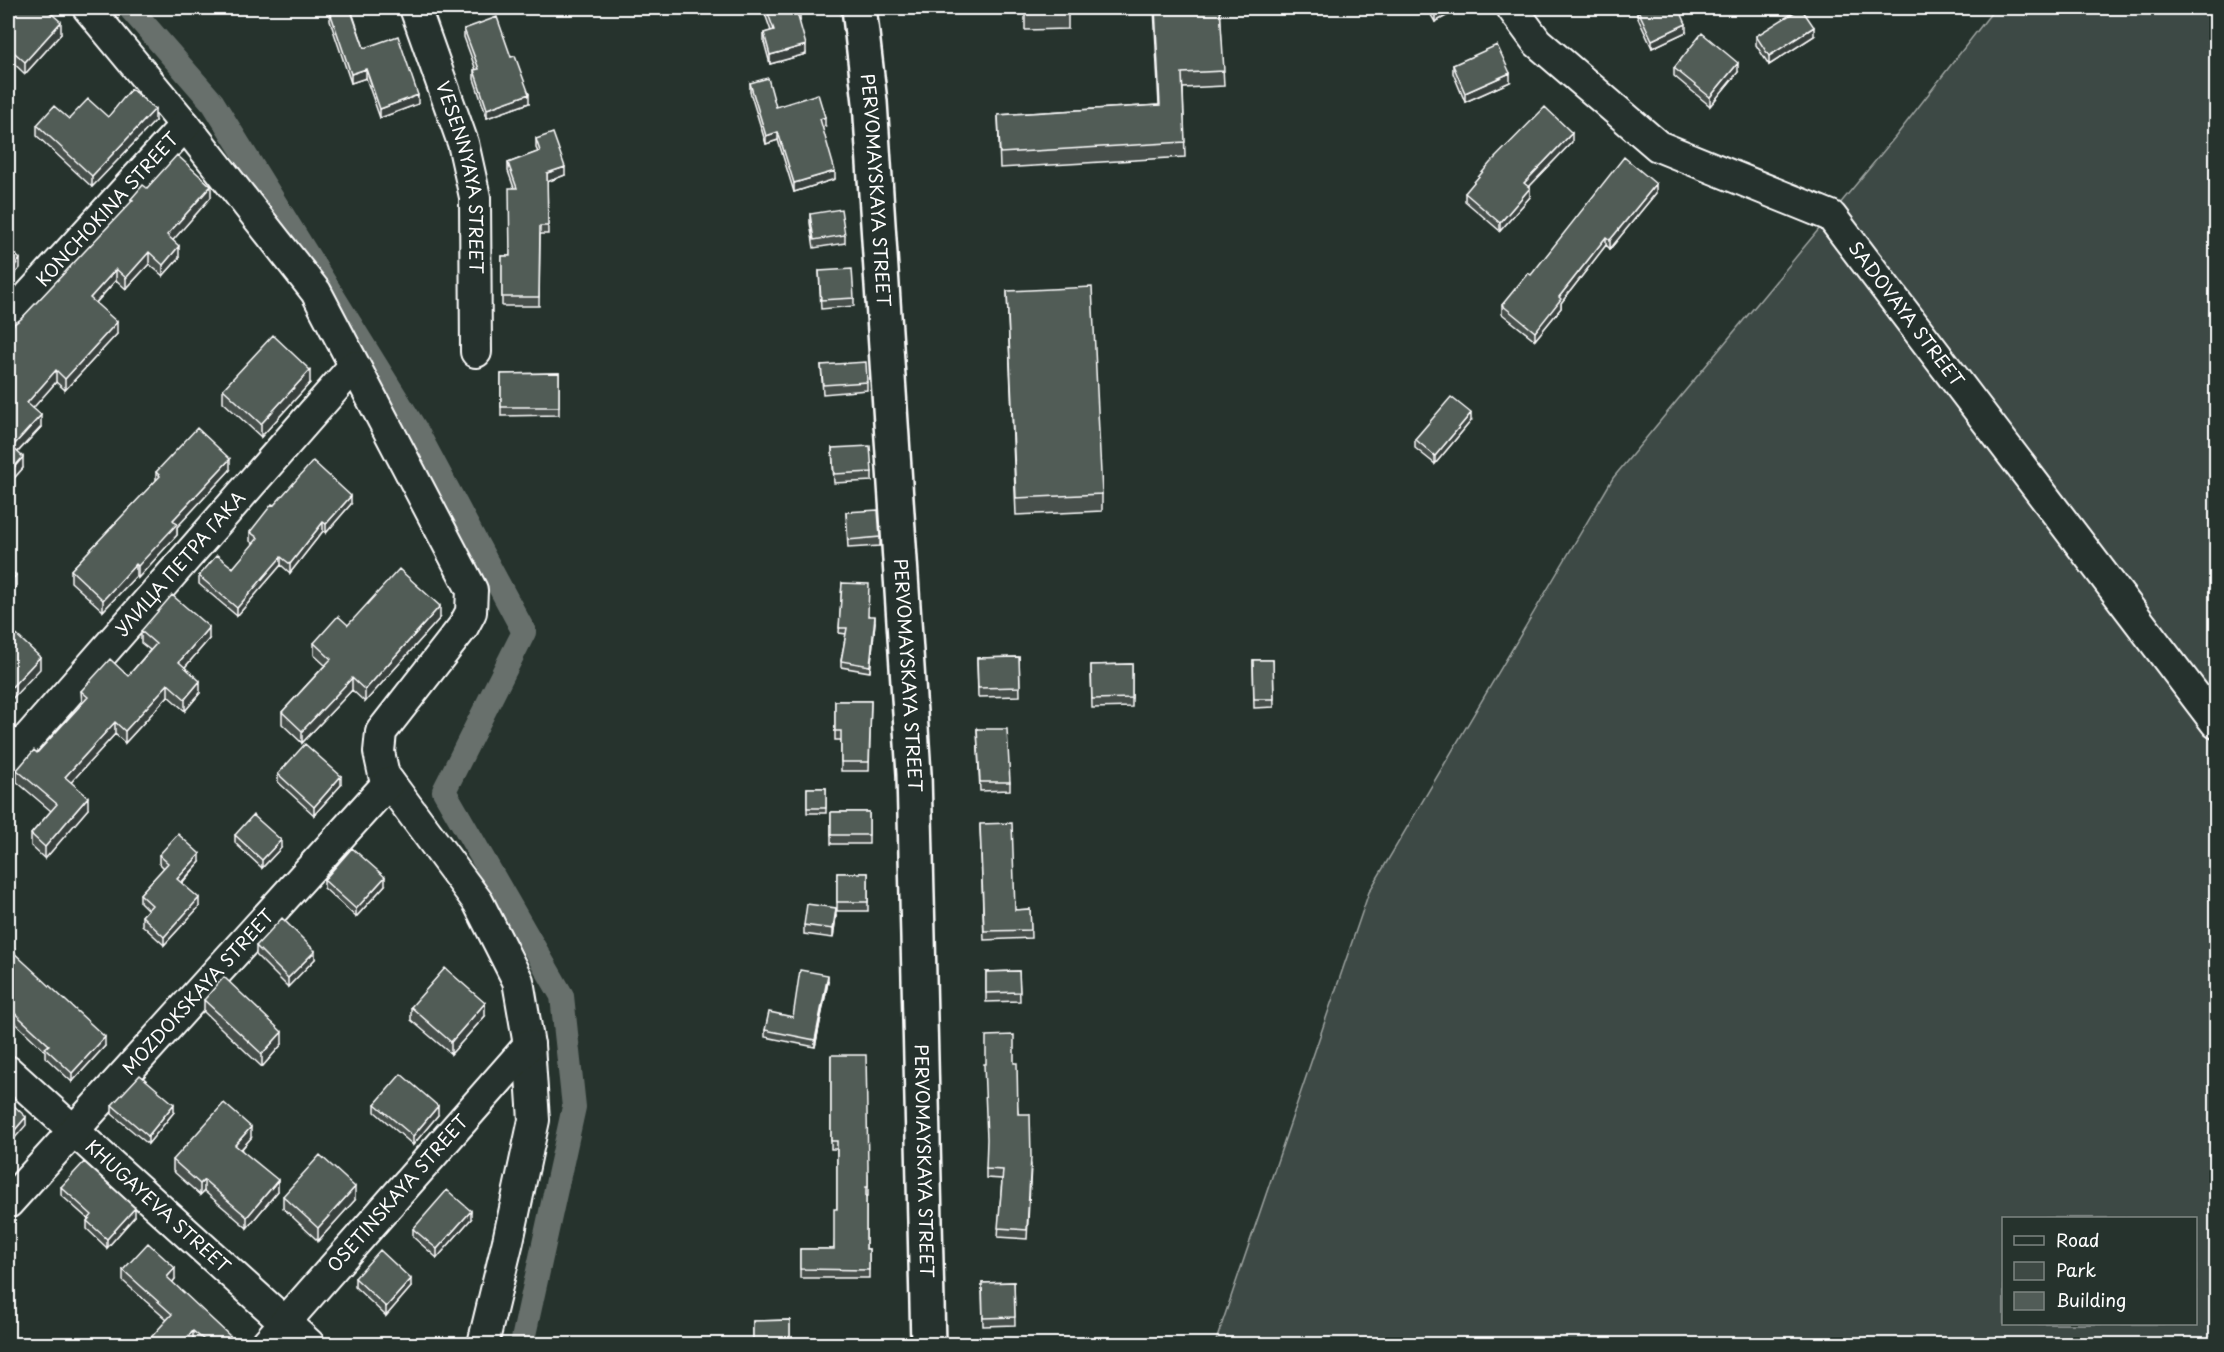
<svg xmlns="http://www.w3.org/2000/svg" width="2224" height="1352" viewBox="0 0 2224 1352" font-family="'Playpen Sans',sans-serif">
<rect width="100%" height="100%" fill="#26332d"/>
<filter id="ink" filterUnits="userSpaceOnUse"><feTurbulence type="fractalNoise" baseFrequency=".0167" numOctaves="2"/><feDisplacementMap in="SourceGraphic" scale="12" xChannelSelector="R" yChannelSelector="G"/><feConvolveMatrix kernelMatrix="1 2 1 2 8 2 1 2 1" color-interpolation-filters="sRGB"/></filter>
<g filter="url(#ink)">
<path fill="#3e4944" stroke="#9ea4a2" stroke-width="1.5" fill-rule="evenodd" d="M 1995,8 L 2216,8 L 2216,1344 L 1215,1344 L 1369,892 L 1613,478 L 1896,136 ZM 2004,1218 L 2196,1218 L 2196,1324 L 2004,1324 Z"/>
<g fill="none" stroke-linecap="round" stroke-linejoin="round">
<path stroke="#67706c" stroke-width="24" d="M 130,8 L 213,103 L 416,430 L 524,632 L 444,791 L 562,996 L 574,1107 L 522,1344"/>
<g stroke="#fff" stroke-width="34">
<g id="minor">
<path d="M 88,8 L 185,125 L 316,292 L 472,590 L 471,612 L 463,627 L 381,732 L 379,752 L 384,775 L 478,902 L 518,981 L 529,1045 L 534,1120 L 508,1241 L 483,1344"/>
<path id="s1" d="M 415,8 L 463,143 L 475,197 L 476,352"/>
<path id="s2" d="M 1512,8 L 1537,42 L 1658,146 L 1831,216 L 2216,723"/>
<path id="s3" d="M 8,319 L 185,125"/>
<path id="s4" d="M 8,761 L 354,366"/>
<path id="s5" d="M 8,1071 L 309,1344"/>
<path id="s6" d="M 8,1203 L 389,782"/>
<path id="s7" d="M 266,1344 L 529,1045"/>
</g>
</g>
<g stroke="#fff" stroke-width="38">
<g id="major">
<path id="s8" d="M 859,8 L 870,102 L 914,774 L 928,1344"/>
</g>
</g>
<use href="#minor" stroke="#26332d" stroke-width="30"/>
<use href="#major" stroke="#26332d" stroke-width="33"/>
</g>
<path fill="#464f4b" stroke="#fff" stroke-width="1.5" d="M 339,8 L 364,8 L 352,12 L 364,48 L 418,104 L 380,118 L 366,78 L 351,83 L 330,21 L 330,12 L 339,9 Z
M 763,8 L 798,8 L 800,21 L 799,21 L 806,54 L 770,64 L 764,42 L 764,33 L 771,31 Z
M 1025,8 L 1068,8 L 1068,29 L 1025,30 Z
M 1154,8 L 1220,8 L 1224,86 L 1183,88 L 1185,157 L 1000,168 L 998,115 L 1159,105 Z
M 1427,8 L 1461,8 L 1435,22 Z
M 1637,8 L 1686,32 L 1652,48 L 1637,16 Z
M 8,11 L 61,34 L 25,74 L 8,58 Z
M 464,29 L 511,57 L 529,103 L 487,118 L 474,79 L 474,70 L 476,70 L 464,37 Z
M 1756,36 L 1814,36 L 1769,65 L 1756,45 Z
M 1453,65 L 1510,82 L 1465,102 L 1453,73 Z
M 1674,68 L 1738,72 L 1710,106 L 1674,76 Z
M 750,83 L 776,107 L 825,126 L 822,127 L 835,179 L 794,192 L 778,140 L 766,144 L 750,92 Z
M 108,117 L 155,121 L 92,187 L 37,136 L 37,125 L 69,119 Z
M 536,139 L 565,175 L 547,182 L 548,234 L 540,234 L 539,306 L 502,306 L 502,256 L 510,256 L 514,188 L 508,171 L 508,163 L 538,152 L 536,148 Z
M 1572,142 L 1529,187 L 1530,197 L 1500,231 L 1465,201 L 1465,193 Z
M 147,188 L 211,197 L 173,240 L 179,258 L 163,276 L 149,264 L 126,289 L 116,280 L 96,303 L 117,334 L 65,390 L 56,382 L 33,408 L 41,427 L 18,452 L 23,468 L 8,485 L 8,324 L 14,324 L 21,319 L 131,203 L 131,199 Z
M 1656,193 L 1610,249 L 1606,245 L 1561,303 L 1561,308 L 1535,340 L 1502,314 L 1502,305 L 1531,275 Z
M 810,214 L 845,235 L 845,243 L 814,248 L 810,223 Z
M 819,271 L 854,298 L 854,306 L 821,309 Z
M 1007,291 L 1102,494 L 1102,511 L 1016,515 Z
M 821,365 L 867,382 L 867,390 L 823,394 Z
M 559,373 L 559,415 L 501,416 L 501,374 Z
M 310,383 L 261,437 L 223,402 L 223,389 Z
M 1471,421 L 1435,464 L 1415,448 L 1415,439 Z
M 832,448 L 872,472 L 872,481 L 834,483 Z
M 230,470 L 177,527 L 177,535 L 138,578 L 136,576 L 103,611 L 71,582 L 71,570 L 156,481 L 156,472 Z
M 351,504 L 326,533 L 323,531 L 290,573 L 281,565 L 237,616 L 199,584 L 199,576 L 233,568 L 254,544 L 250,541 L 250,532 L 274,505 Z
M 846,512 L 880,537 L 880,546 L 848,548 Z
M 842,583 L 869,616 L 875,622 L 870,672 L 841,667 L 841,661 L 846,634 L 839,633 Z
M 440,618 L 365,702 L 352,690 L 302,743 L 282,724 L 282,712 L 325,665 L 314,655 L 314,643 L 348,625 Z
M 141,631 L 209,639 L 185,667 L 200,693 L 185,711 L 168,696 L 125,743 L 115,734 L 71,782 L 88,809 L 45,859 L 31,846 L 31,834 L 51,811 L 17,782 L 17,770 L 37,753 L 82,704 L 81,691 L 128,676 L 150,650 L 141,643 Z
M 1019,657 L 1020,696 L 978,697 L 977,658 Z
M 1253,660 L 1273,660 L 1274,707 L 1254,708 Z
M 1132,664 L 1132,707 L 1092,708 L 1091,665 Z
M 835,701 L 871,701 L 869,771 L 841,771 L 841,740 L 835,740 Z
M 977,729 L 1010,782 L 1010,790 L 980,791 Z
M 278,774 L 341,785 L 314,815 L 278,782 Z
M 807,788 L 826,788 L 826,813 L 807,813 Z
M 831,812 L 869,812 L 869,844 L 831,844 Z
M 980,824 L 1015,910 L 1030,909 L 1031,938 L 984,940 Z
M 235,835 L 281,848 L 262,868 L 235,843 Z
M 159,855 L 200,862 L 182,883 L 199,907 L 164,945 L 142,925 L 142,916 L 148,910 L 140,902 L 140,894 L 164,868 L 159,863 Z
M 837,873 L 868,873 L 868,911 L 837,911 Z
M 324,880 L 385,885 L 356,917 L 324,888 Z
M 836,916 L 833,938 L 804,934 L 804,925 Z
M 8,942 L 15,954 L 105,1046 L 72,1082 L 45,1057 L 45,1051 L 8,1016 Z
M 256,946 L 315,959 L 288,987 L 256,955 Z
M 1019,971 L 1020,1001 L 986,1002 L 986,972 Z
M 828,982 L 815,1047 L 765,1037 L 765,1030 L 793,1017 Z
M 204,1000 L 282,1044 L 262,1067 L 204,1012 Z
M 411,1007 L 485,1016 L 451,1054 L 411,1020 Z
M 831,1055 L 868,1175 L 868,1196 L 866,1196 L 866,1249 L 869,1249 L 869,1278 L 800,1278 L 800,1249 L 834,1249 L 837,1209 L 837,1149 L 831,1149 Z
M 1014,1063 L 1018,1114 L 1031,1165 L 1027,1239 L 998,1237 L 1002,1179 L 986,1178 L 986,1169 Z
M 375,1104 L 438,1115 L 413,1145 L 375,1112 Z
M 112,1105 L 174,1112 L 148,1144 L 112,1114 Z
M 251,1138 L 241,1150 L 278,1191 L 247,1228 L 204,1191 L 200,1195 L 173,1171 L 173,1160 Z
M 61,1187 L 135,1216 L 107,1248 L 87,1229 L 87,1221 L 88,1219 L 61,1195 Z
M 283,1196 L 355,1200 L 318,1241 L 283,1208 Z
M 471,1219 L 437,1258 L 413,1237 L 413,1229 Z
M 123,1270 L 175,1279 L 172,1283 L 230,1344 L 196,1344 L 167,1320 L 123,1281 Z
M 355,1278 L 411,1287 L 386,1316 L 355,1287 Z
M 1014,1282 L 1015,1325 L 983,1326 L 982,1283 Z
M 790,1320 L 790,1344 L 753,1344 L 753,1321 Z"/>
<path fill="#39403d" stroke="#fff" stroke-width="1.5" d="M 342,8 L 364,8 L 342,15 Z
M 1446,8 L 1461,8 L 1435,22 L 1435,14 Z
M 800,12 L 800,21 L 797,22 L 797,13 Z
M 61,22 L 61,34 L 25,74 L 25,62 Z
M 1686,24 L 1686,32 L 1652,48 L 1652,40 Z
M 1814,27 L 1814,36 L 1769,65 L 1769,56 Z
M 806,45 L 806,54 L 770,64 L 770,55 Z
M 1738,63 L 1738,72 L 1710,106 L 1710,97 Z
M 366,69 L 366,78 L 351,83 L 351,74 Z
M 1510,73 L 1510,82 L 1465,102 L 1465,93 Z
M 529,94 L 529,103 L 487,118 L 487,109 Z
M 418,95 L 418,104 L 380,118 L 380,109 Z
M 155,109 L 155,121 L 92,187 L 92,176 Z
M 825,117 L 825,126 L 820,128 L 820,119 Z
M 778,132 L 778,140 L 766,144 L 766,136 Z
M 1572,133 L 1572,142 L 1524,192 L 1524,183 Z
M 565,167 L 565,175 L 547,182 L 547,173 Z
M 835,171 L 835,179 L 794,192 L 794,183 Z
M 1656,184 L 1656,193 L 1610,249 L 1610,240 Z
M 211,186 L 211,197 L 167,247 L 167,235 Z
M 1530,188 L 1530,197 L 1500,231 L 1500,223 Z
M 1606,237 L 1606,245 L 1561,303 L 1561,308 L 1535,340 L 1535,332 L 1559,297 Z
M 179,246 L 179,258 L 163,276 L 163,265 Z
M 149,252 L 149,264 L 126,289 L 126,278 Z
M 20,259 L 20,268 L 8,281 L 8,273 Z
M 116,269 L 116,280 L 90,309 L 90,298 Z
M 117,322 L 117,334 L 65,390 L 65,379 Z
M 56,370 L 56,382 L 27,415 L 27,403 Z
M 310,370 L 310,383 L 261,437 L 261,424 Z
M 1471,413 L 1471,421 L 1435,464 L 1435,456 Z
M 41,415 L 41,427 L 12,458 L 12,447 Z
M 23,457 L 23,468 L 8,485 L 8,474 Z
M 230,459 L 230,470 L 177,527 L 177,535 L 138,578 L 138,566 L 173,520 Z
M 351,496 L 351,504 L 326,533 L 326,524 Z
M 323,522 L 323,531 L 290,573 L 290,564 Z
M 281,557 L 281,565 L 237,616 L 237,608 Z
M 136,564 L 136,576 L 103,611 L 103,600 Z
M 16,575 L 16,587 L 8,595 L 8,584 Z
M 440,606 L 440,618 L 365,702 L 365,690 Z
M 875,616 L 875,622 L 870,672 L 870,666 Z
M 209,627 L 209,639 L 179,674 L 179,662 Z
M 40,657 L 40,669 L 8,703 L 8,691 Z
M 352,678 L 352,690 L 302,743 L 302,731 Z
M 200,681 L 200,693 L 185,711 L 185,699 Z
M 168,684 L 168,696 L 125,743 L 125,731 Z
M 115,722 L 115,734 L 65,789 L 65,777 Z
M 341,776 L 341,785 L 314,815 L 314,807 Z
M 88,797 L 88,809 L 45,859 L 45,847 Z
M 281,840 L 281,848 L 262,868 L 262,860 Z
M 200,854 L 200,862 L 177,887 L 177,879 Z
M 385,877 L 385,885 L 356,917 L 356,909 Z
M 199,898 L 199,907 L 164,945 L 164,937 Z
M 836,908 L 836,916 L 833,938 L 833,929 Z
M 315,951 L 315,959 L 288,987 L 288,978 Z
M 828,975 L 828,982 L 815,1047 L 815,1040 Z
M 485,1003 L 485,1016 L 451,1054 L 451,1042 Z
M 282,1032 L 282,1044 L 262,1067 L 262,1054 Z
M 105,1037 L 105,1046 L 72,1082 L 72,1073 Z
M 174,1104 L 174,1112 L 148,1144 L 148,1136 Z
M 438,1106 L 438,1115 L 413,1145 L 413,1136 Z
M 26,1117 L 26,1125 L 8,1146 L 8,1138 Z
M 251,1127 L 251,1138 L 235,1156 L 235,1145 Z
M 204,1180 L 204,1191 L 200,1195 L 200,1184 Z
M 278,1180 L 278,1191 L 247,1228 L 247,1217 Z
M 355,1187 L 355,1200 L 318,1241 L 318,1228 Z
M 135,1208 L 135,1216 L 107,1248 L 107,1239 Z
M 471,1211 L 471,1219 L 437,1258 L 437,1249 Z
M 175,1268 L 175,1279 L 167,1289 L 167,1277 Z
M 411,1279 L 411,1287 L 386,1316 L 386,1307 Z
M 193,1331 L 193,1342 L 191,1344 L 181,1344 Z
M 230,1336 L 230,1344 L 222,1344 Z"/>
<path fill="#515c57" stroke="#fff" stroke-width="1.5" d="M 11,8 L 45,8 L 61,22 L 25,62 L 8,47 L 8,11 Z
M 343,8 L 350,8 L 364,48 L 398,36 L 418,95 L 380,109 L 366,69 L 351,74 L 330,12 Z
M 766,8 L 798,8 L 800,12 L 797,13 L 806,45 L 770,55 L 764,33 L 774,30 Z
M 1025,8 L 1068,8 L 1068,12 L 1025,14 Z
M 1155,8 L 1220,8 L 1224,71 L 1182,73 L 1185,142 L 1000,153 L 998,115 L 1160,105 Z
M 1432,8 L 1446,8 L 1435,14 Z
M 1637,8 L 1679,8 L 1686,24 L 1652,40 Z
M 1801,8 L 1814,27 L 1769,56 L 1756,36 Z
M 497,17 L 511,57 L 515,56 L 529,94 L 487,109 L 474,70 L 479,69 L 464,29 Z
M 1702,33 L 1738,63 L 1710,97 L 1674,68 Z
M 1497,45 L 1510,73 L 1465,93 L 1453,65 Z
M 768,78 L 776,107 L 818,94 L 825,117 L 820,119 L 835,171 L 794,183 L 778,132 L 766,136 L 750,83 Z
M 131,89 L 155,109 L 92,176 L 37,125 L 54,106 L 69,119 L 88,99 L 108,117 Z
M 1545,107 L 1572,133 L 1524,183 L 1530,188 L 1500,223 L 1465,193 L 1490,163 Z
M 553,133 L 565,167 L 547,173 L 548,226 L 540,226 L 539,297 L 502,297 L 502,256 L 510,256 L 509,188 L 517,188 L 508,163 L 540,151 L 536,139 Z
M 177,155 L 211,186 L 167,235 L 179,246 L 163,265 L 149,252 L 126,278 L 116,269 L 90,298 L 117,322 L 65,379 L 56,370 L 27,403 L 41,415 L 12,447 L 23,457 L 8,474 L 8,331 L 10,328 L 8,324 L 14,324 L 21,319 L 133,200 L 131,199 L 143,185 L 147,188 Z
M 1624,157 L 1656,184 L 1610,240 L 1606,237 L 1559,297 L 1561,299 L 1535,332 L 1502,305 L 1528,273 L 1531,275 Z
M 841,209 L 845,235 L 814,240 L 810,214 Z
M 8,248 L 20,259 L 8,273 Z
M 852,269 L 854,298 L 821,300 L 819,271 Z
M 1092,287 L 1102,494 L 1016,498 L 1007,291 Z
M 273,335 L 310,370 L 261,424 L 223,389 Z
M 866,362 L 867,382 L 823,385 L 821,365 Z
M 559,373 L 559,407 L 501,407 L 501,374 Z
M 1451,397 L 1471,413 L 1435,456 L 1415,439 Z
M 197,428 L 230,459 L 173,520 L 177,524 L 138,566 L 136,564 L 103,600 L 71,570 L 160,476 L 156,472 Z
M 870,446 L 872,472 L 834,474 L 832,448 Z
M 313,461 L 351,496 L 326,524 L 323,522 L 290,564 L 281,557 L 237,608 L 199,576 L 217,555 L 233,568 L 258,538 L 250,532 L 272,504 L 274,505 Z
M 878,510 L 880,537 L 848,540 L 846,512 Z
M 8,568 L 16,575 L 8,584 Z
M 399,569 L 440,606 L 365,690 L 352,678 L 302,731 L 282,712 L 331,659 L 314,643 L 338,616 L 348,625 Z
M 842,583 L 869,584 L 868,616 L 875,616 L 870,666 L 841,661 L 847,628 L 839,628 Z
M 172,595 L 209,627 L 179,662 L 200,681 L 185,699 L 168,684 L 125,731 L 115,722 L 65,777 L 88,797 L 45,847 L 31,834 L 57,804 L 17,770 L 34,750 L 37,753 L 88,697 L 81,691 L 110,659 L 128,676 L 156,644 L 141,631 Z
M 8,627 L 40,657 L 8,691 Z
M 1019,657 L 1020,687 L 978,688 L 977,658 Z
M 1253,660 L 1273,660 L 1274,699 L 1254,699 Z
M 1132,664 L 1132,698 L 1092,699 L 1091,665 Z
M 835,701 L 871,701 L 869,762 L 841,762 L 841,731 L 835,731 Z
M 977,729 L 1007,729 L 1010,782 L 980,782 Z
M 305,744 L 341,776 L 314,807 L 278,774 Z
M 807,788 L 826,788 L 826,808 L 807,808 Z
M 831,812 L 869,812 L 869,835 L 831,835 Z
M 253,815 L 281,840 L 262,860 L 235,835 Z
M 1012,823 L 1015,910 L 1030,909 L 1031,930 L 984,931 L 980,824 Z
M 178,834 L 200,854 L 177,879 L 199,898 L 164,937 L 142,916 L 152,905 L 140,894 L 168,863 L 159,855 Z
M 352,848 L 385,877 L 356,909 L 324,880 Z
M 837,873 L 868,873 L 868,902 L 837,902 Z
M 807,904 L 836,908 L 833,929 L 804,925 Z
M 282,918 L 315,951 L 288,978 L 256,946 Z
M 8,942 L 15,949 L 13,952 L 105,1037 L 72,1073 L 45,1048 L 49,1045 L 8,1007 Z
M 445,968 L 485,1003 L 451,1042 L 411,1007 Z
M 800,970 L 828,975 L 815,1040 L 765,1030 L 769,1012 L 793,1017 Z
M 1019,971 L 1020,992 L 986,993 L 986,972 Z
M 224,977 L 282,1032 L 262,1054 L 204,1000 Z
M 1014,1035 L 1014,1063 L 1017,1063 L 1018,1114 L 1030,1114 L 1031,1157 L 1027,1230 L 998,1228 L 1003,1170 L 986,1169 L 987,1139 L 984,1064 L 986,1064 L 986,1036 Z
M 831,1055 L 866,1055 L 868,1166 L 868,1187 L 866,1187 L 866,1249 L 869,1249 L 869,1270 L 800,1269 L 800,1249 L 834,1249 L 834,1209 L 837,1209 L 837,1141 L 831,1141 Z
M 401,1074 L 438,1106 L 413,1136 L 375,1104 Z
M 140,1075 L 174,1104 L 148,1136 L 112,1105 Z
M 8,1100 L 26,1117 L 8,1138 Z
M 224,1103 L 251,1127 L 235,1145 L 278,1180 L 247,1217 L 204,1180 L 200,1184 L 173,1160 Z
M 320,1155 L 355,1187 L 318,1228 L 283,1196 Z
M 84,1162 L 135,1208 L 107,1239 L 87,1221 L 92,1215 L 61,1187 Z
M 447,1190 L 471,1211 L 437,1249 L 413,1229 Z
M 148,1243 L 175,1268 L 167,1277 L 230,1336 L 222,1344 L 209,1344 L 193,1331 L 181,1344 L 145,1344 L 172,1314 L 123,1270 Z
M 380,1250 L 411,1279 L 386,1307 L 355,1278 Z
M 1014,1282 L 1015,1317 L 983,1318 L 982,1283 Z
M 790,1320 L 790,1343 L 753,1343 L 753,1321 Z"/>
</g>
<g text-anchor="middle" stroke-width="5" stroke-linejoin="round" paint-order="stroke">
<g font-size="18" fill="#fff" stroke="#26332d">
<text dy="6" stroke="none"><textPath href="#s1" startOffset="177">VESENNYAYA STREET</textPath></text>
<text dy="6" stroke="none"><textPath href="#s8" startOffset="183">PERVOMAYSKAYA STREET</textPath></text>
<text dy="6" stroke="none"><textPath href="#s3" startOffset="148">KONCHOKINA STREET</textPath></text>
<text dy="6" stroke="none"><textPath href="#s2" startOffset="512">SADOVAYA STREET</textPath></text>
<text dy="6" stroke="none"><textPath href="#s4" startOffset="262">УЛИЦА ПЕТРА ГАКА</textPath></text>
<text dy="6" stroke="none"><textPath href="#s8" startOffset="669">PERVOMAYSKAYA STREET</textPath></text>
<text dy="6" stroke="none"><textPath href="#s6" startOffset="284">MOZDOKSKAYA STREET</textPath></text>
<text dy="6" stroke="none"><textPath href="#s8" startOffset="1155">PERVOMAYSKAYA STREET</textPath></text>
<text dy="6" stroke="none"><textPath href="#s7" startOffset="200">OSETINSKAYA STREET</textPath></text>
<text dy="6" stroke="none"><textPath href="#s5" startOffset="202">KHUGAYEVA STREET</textPath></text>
</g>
</g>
<rect width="2224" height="1352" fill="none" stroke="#26332d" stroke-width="30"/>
<rect x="15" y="15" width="2194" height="1322" fill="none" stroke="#fff" stroke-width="2" filter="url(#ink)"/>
<rect x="2002" y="1217" width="195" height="108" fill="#26332d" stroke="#7d8581" stroke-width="1.5"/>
<rect x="2014" y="1236" width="30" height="9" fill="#26332d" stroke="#7d8581" stroke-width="1.5"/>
<text x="2056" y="1247" font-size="18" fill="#ffffff">Road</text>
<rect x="2014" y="1262" width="30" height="18" fill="#3e4944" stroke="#7d8581" stroke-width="1.5"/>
<text x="2056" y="1277" font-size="18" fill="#ffffff">Park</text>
<rect x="2014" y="1292" width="30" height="18" fill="#515c57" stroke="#7d8581" stroke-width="1.5"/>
<text x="2056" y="1307" font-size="18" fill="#ffffff">Building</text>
</svg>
